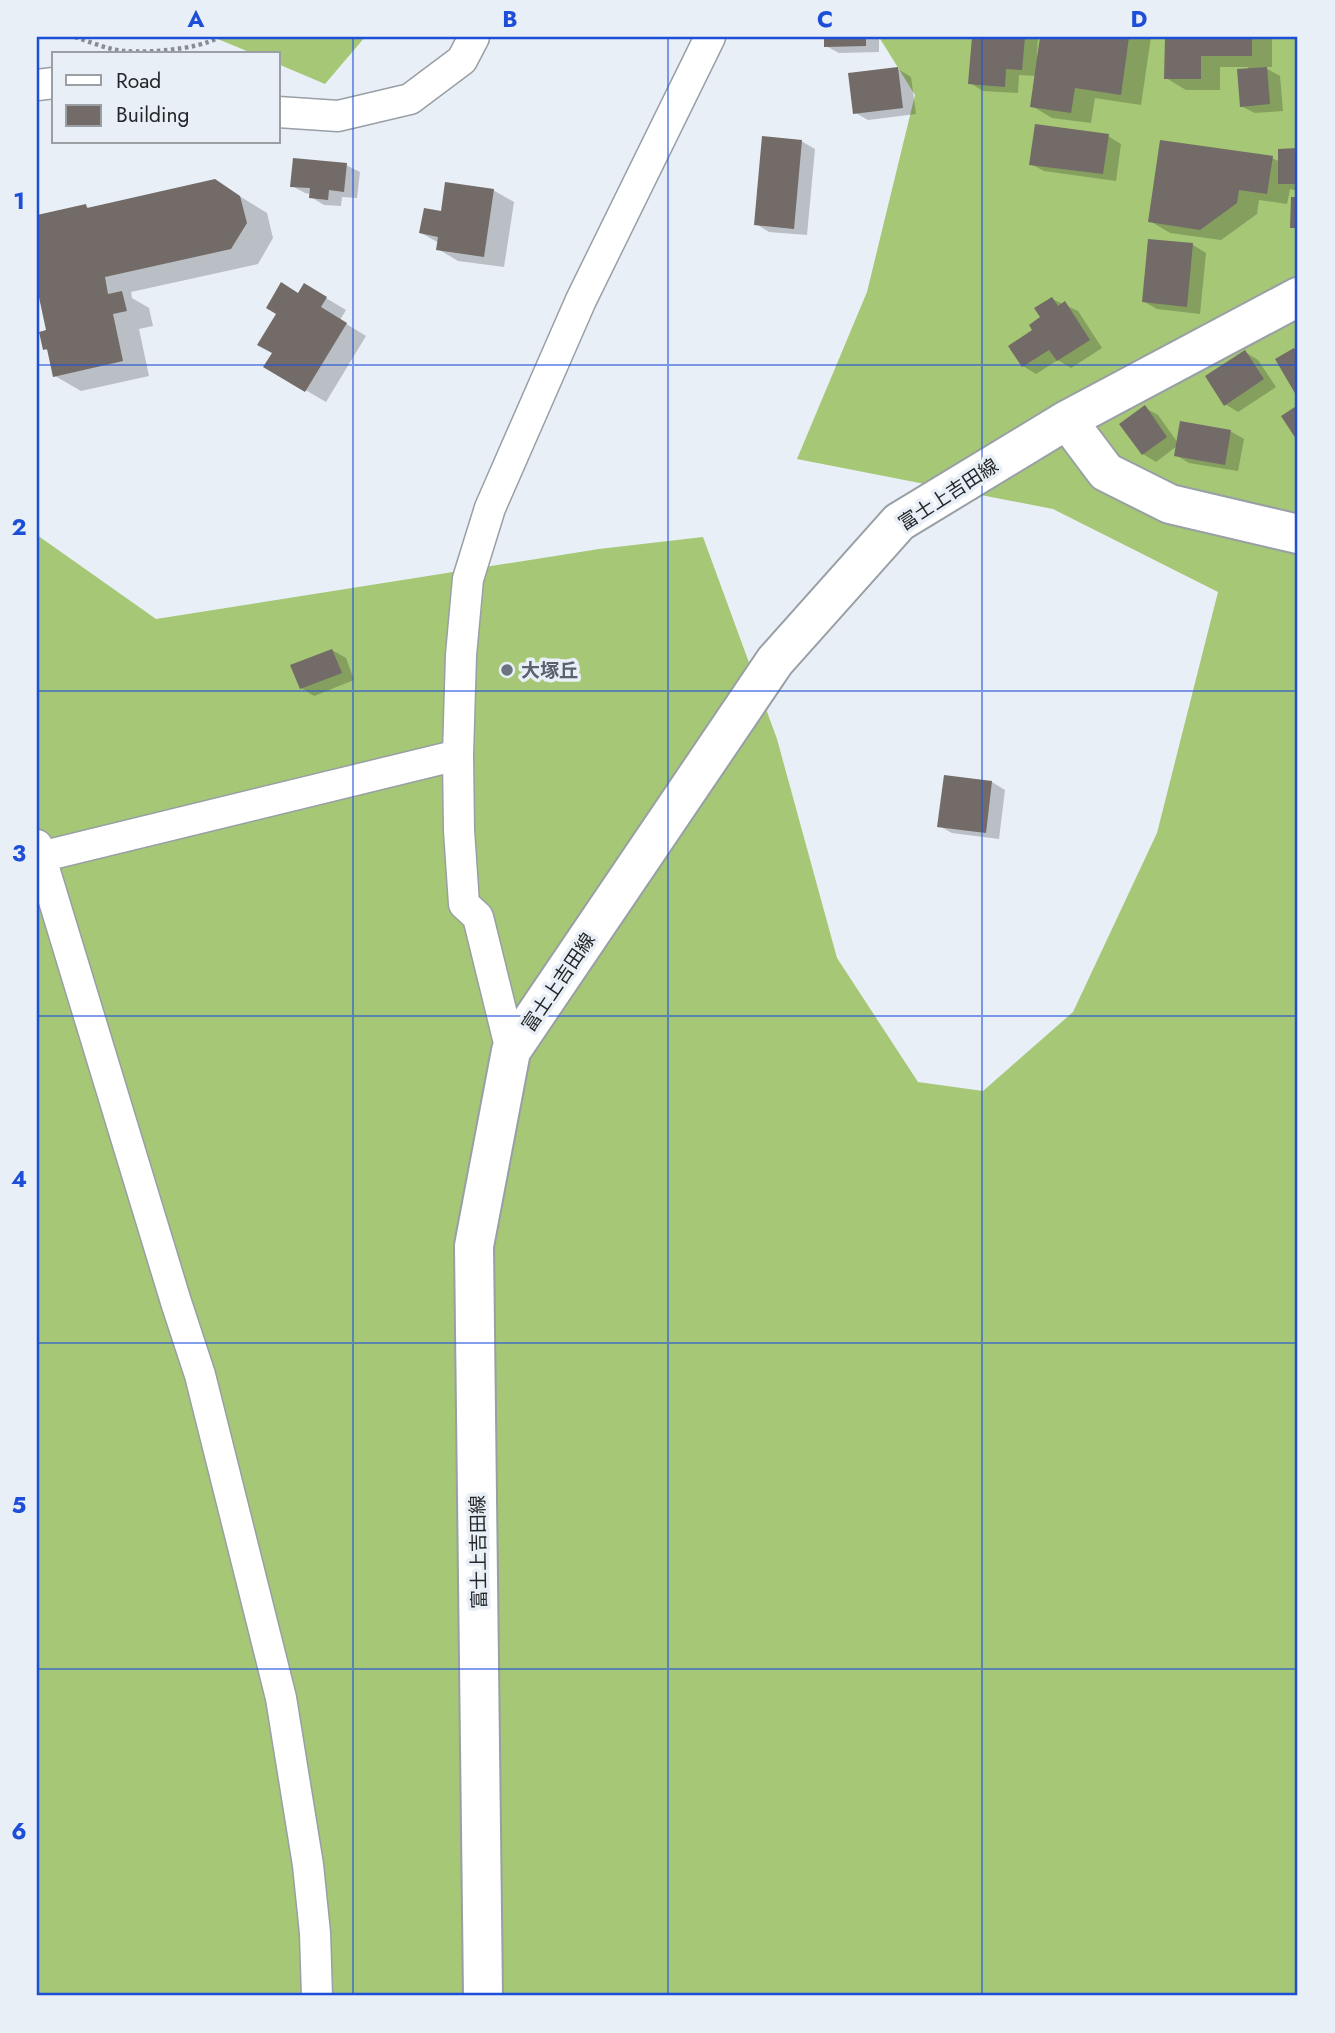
<svg xmlns="http://www.w3.org/2000/svg" width="1335" height="2033" viewBox="0 0 1335 2033" font-family="Jost,'Noto Sans JP',sans-serif">
<rect width="100%" height="100%" fill="#e8eff6"/>
<path fill="#a5c776" d="M 213,37 L 365,37 L 325,84 L 278,64 L 278,54 L 254,54 Z
M 879,37 L 1298,37 L 1298,1996 L 37,1996 L 37,535 L 156,619 L 599,549 L 703,537 L 777,739 L 837,958 L 918,1082 L 983,1091 L 1073,1012 L 1157,833 L 1218,592 L 1053,509 L 797,459 L 867,292 L 915,95 Z"/>
<path fill="#0003" d="M 825,37 L 879,37 L 879,52 L 839,53 L 826,46 Z
M 973,37 L 1038,37 L 1037,55 L 1040,56 L 1042,37 L 1151,37 L 1141,105 L 1095,98 L 1091,123 L 1052,118 L 1032,106 L 1037,76 L 1019,75 L 1018,93 L 983,91 L 970,83 Z
M 1166,37 L 1272,37 L 1272,67 L 1264,67 L 1280,76 L 1283,111 L 1255,113 L 1241,106 L 1248,67 L 1220,67 L 1220,90 L 1186,90 L 1166,78 Z
M 898,69 L 911,77 L 916,114 L 868,120 L 854,112 Z
M 1108,136 L 1121,144 L 1116,181 L 1044,171 L 1031,164 Z
M 801,141 L 815,149 L 807,235 L 769,232 L 756,224 Z
M 1279,150 L 1298,150 L 1298,191 L 1290,189 L 1287,204 L 1259,200 L 1257,214 L 1221,240 L 1170,233 L 1150,221 L 1272,158 L 1280,162 Z
M 346,165 L 360,172 L 357,198 L 342,197 L 341,206 L 324,205 L 311,197 L 311,194 L 305,193 L 292,186 Z
M 215,181 L 267,213 L 273,238 L 258,264 L 131,292 L 132,298 L 149,308 L 153,326 L 139,329 L 149,376 L 81,391 L 55,376 L 50,352 L 45,349 L 48,332 L 37,283 L 37,217 L 86,206 L 90,209 Z
M 493,190 L 514,202 L 504,267 L 458,261 L 438,249 L 439,243 L 421,233 L 443,214 Z
M 1193,245 L 1206,253 L 1200,314 L 1157,309 L 1143,301 Z
M 304,285 L 346,310 L 340,320 L 366,336 L 326,402 L 266,367 Z
M 1052,299 L 1078,311 L 1102,348 L 1071,368 L 1058,360 L 1036,374 L 1023,366 L 1035,330 Z
M 1245,352 L 1258,360 L 1276,387 L 1238,412 L 1225,404 Z
M 1145,408 L 1158,415 L 1178,443 L 1230,431 L 1244,439 L 1238,471 L 1189,463 L 1176,455 L 1177,446 L 1156,462 L 1143,454 Z
M 332,650 L 346,658 L 354,680 L 314,696 L 301,688 Z
M 945,777 L 992,782 L 1005,790 L 999,839 L 952,833 L 939,826 Z"/>
<path fill="#736b67" d="M 824,37 L 866,37 L 866,46 L 824,47 Z
M 972,37 L 1025,37 L 1022,70 L 1006,69 L 1005,87 L 968,84 Z
M 1040,37 L 1129,37 L 1121,95 L 1075,88 L 1071,113 L 1030,107 Z
M 1165,37 L 1252,37 L 1252,56 L 1201,56 L 1201,79 L 1164,79 Z
M 898,67 L 903,108 L 853,114 L 848,73 Z
M 1267,67 L 1270,104 L 1240,107 L 1237,69 Z
M 1035,124 L 1109,134 L 1103,174 L 1029,165 Z
M 762,136 L 802,140 L 794,229 L 754,225 Z
M 1160,140 L 1273,156 L 1267,194 L 1239,190 L 1237,203 L 1200,230 L 1148,222 Z
M 1298,148 L 1298,184 L 1278,184 L 1278,149 Z
M 293,158 L 347,163 L 344,192 L 329,190 L 328,200 L 309,198 L 310,188 L 290,187 Z
M 215,179 L 240,196 L 247,223 L 231,249 L 105,277 L 108,294 L 122,291 L 127,311 L 113,314 L 123,361 L 53,377 L 47,349 L 43,350 L 39,332 L 46,330 L 37,288 L 37,215 L 86,204 L 87,208 Z
M 445,182 L 494,189 L 484,257 L 436,250 L 438,237 L 419,233 L 424,208 L 441,211 Z
M 1291,197 L 1298,197 L 1298,228 L 1290,228 Z
M 1148,239 L 1193,243 L 1187,307 L 1142,302 Z
M 281,282 L 298,293 L 304,283 L 327,297 L 321,307 L 347,323 L 305,392 L 263,367 L 272,353 L 257,345 L 276,314 L 266,308 Z
M 1052,297 L 1058,306 L 1065,301 L 1090,340 L 1057,361 L 1049,350 L 1022,367 L 1008,346 L 1032,330 L 1029,325 L 1040,317 L 1034,308 Z
M 1294,348 L 1298,355 L 1298,394 L 1296,395 L 1275,359 Z
M 1245,350 L 1264,379 L 1224,406 L 1205,376 Z
M 1145,405 L 1167,437 L 1142,455 L 1119,424 Z
M 1298,405 L 1298,442 L 1281,416 Z
M 1180,421 L 1231,430 L 1225,465 L 1174,456 Z
M 332,649 L 342,673 L 300,689 L 290,665 Z
M 944,775 L 992,781 L 986,833 L 937,827 Z"/>
<g fill="none" stroke-linecap="round" stroke-linejoin="round">
<g stroke="#989fa5" stroke-width="33">
<path id="street" d="M 37,85 L 54,83
M 278,112 L 338,116 L 410,99 L 462,60 L 474,37
M 458,755 L 459,830 L 464,904 L 478,917 L 511,1051
M 37,845 L 176,1302 L 200,1375 L 281,1698 L 308,1865 L 315,1933 L 317,1996
M 40,857 L 458,755 L 461,655 L 468,579 L 490,508 L 581,300 L 710,37"/>
</g>
<g stroke="#989fa5" stroke-width="42">
<path id="secondary" d="M 1067,420 L 1106,472 L 1170,504 L 1298,534
M 483,1996 L 474,1246 L 511,1051 L 775,661 L 899,522 L 1067,420 L 1298,297"/>
</g>
<path stroke="#888d92" stroke-width="4.5" stroke-dasharray="3.5 3.5" stroke-linecap="butt" d="M 75,37 C 87,41 100,46 112,49 C 136,55 199,50 219,37"/>
<use href="#street" stroke="#fff" stroke-width="30"/>
<use href="#secondary" stroke="#fff" stroke-width="38"/>
</g>
<path fill="none" stroke="#1d4ed8" stroke-width="2" stroke-opacity="0.55" d="M 353,37 L 353,1996M 668,37 L 668,1996M 982,37 L 982,1996M 37,365 L 1298,365M 37,691 L 1298,691M 37,1016 L 1298,1016M 37,1343 L 1298,1343M 37,1669 L 1298,1669"/>
<circle fill="#6b7280" stroke="#e8eff6" stroke-width="2.5" cx="507" cy="670" r="7"/>
<g text-anchor="middle" stroke-width="7" stroke-linejoin="round" paint-order="stroke">
<g font-size="19" fill="#242729" stroke="#e8eff6">
<text transform="translate(948 494) rotate(-33)" y="7">富士上吉田線</text>
<text transform="translate(558 982) rotate(-56)" y="7">富士上吉田線</text>
<text transform="translate(478 1552) rotate(-91)" y="7">富士上吉田線</text>
</g>
<g font-size="19" font-weight="bold" fill="#5b616d" stroke="#e8eff6" text-anchor="start">
<text x="521" y="677">大塚丘</text>
</g>
</g>
<rect width="1335" height="2033" fill="none" stroke="#e8eff6" stroke-width="77"/>
<rect x="52" y="52" width="228" height="91" fill="#e8eff6" stroke="#9a9fa4" stroke-width="2"/>
<rect x="66" y="75" width="35" height="10" fill="#ffffff" stroke="#9a9fa4" stroke-width="2"/>
<text x="116" y="88" font-size="21" fill="#242729">Road</text>
<rect x="66" y="105" width="35" height="21" fill="#736b67" stroke="#9a9fa4" stroke-width="2"/>
<text x="116" y="122" font-size="21" fill="#242729">Building</text>
<rect x="38" y="38" width="1258" height="1956" fill="none" stroke="#1d4ed8" stroke-width="2.5"/>
<g font-size="23" text-anchor="middle" font-weight="bold" fill="#1d4ed8">
<text x="196" y="27">A</text>
<text x="510" y="27">B</text>
<text x="825" y="27">C</text>
<text x="1139" y="27">D</text>
<text x="19" y="209">1</text>
<text x="19" y="535">2</text>
<text x="19" y="861">3</text>
<text x="19" y="1187">4</text>
<text x="19" y="1513">5</text>
<text x="19" y="1839">6</text>
</g>
</svg>
